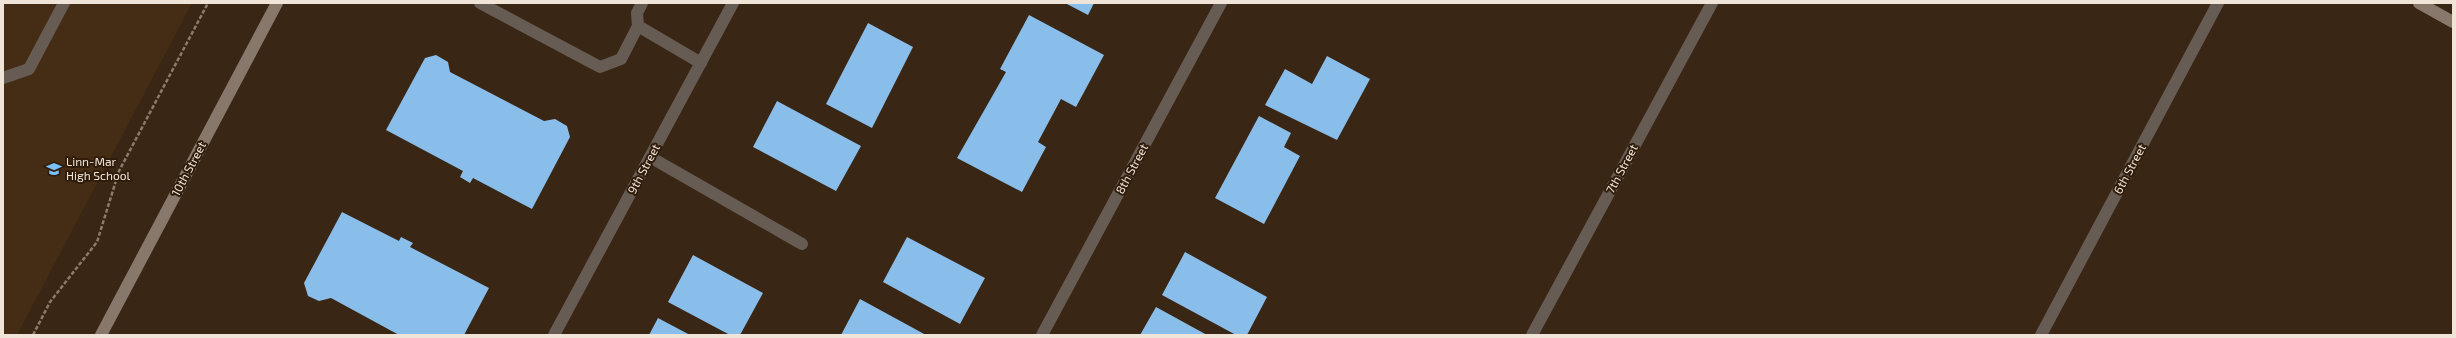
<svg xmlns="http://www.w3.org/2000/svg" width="2456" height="338" viewBox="0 0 2456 338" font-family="'Exo 2',sans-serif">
<rect width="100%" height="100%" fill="#392614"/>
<path fill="#452c15" d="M 3,3 L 192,3 L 17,335 L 3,335 Z"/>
<path fill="#8abeea" d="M 1065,3 L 1094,3 L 1088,15 Z
M 1029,15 L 1104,55 L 1076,107 L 1061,99 L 1038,142 L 1046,147 L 1022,192 L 957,158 L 1006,72 L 1000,69 Z
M 868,23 L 913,47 L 872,128 L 826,104 Z
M 436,55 L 448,62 L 450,72 L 544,121 L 555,119 L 567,126 L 570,137 L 532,209 L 473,178 L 470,183 L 460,177 L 463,171 L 386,130 L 425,58 Z
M 1327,56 L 1370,79 L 1337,140 L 1265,105 L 1285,69 L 1312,84 Z
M 777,101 L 861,146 L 836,191 L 753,147 Z
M 1259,116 L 1291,133 L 1284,147 L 1300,156 L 1264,224 L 1215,198 Z
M 342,212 L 399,241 L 401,237 L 413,243 L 410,247 L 489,288 L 464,335 L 399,335 L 331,298 L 319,301 L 308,296 L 304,283 Z
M 907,237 L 985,278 L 960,324 L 883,282 Z
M 1185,252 L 1267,297 L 1247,335 L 1236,335 L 1162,295 Z
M 693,255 L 763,293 L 740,335 L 730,335 L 668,302 Z
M 860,299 L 926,335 L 841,335 Z
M 1156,307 L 1207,335 L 1140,335 Z
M 658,318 L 690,335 L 649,335 Z"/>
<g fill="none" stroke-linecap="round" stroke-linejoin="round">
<path stroke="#8b7b6c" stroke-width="2.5" stroke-dasharray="4 2" stroke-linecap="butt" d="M 33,335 L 50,302 L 97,242 L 119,171 L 208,3"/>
<path stroke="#665c54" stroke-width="12" d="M 480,3 L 600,67 L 621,59 L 638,26
M 642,3 L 637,13 L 638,26 L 701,63
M 3,78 L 29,69 L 64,3
M 650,157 L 802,244"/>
<path stroke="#665c54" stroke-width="12" d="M 554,335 L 733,3
M 1042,335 L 1221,3
M 1532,335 L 1712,3
M 2041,335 L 2218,3"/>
<path stroke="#88786b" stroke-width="12" d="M 2419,3 L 2453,22
M 101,335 L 277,3"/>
</g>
<defs>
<g id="school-bare" transform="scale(1.2)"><path d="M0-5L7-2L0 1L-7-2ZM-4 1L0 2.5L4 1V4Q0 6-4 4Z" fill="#79bff8" stroke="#2f1c0a" stroke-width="2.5" paint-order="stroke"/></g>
</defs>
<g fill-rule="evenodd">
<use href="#school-bare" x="54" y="169"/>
</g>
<g text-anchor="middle" stroke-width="4" stroke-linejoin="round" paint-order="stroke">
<g font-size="12" fill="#f0e3d8" stroke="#2f1c0a" text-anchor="start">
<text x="66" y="166">Linn-Mar<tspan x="66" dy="14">High School</tspan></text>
</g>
<g font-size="12" fill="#f0e3d8" stroke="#2f1c0a">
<text transform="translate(189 169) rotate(-62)" y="4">10th Street</text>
<text transform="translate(644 169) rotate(-62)" y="4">9th Street</text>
<text transform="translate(1132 169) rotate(-62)" y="4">8th Street</text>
<text transform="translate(1622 169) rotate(-62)" y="4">7th Street</text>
<text transform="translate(2130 169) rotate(-62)" y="4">6th Street</text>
</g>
</g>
<rect width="2456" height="338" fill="none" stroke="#f0e3d8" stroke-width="8"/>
</svg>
